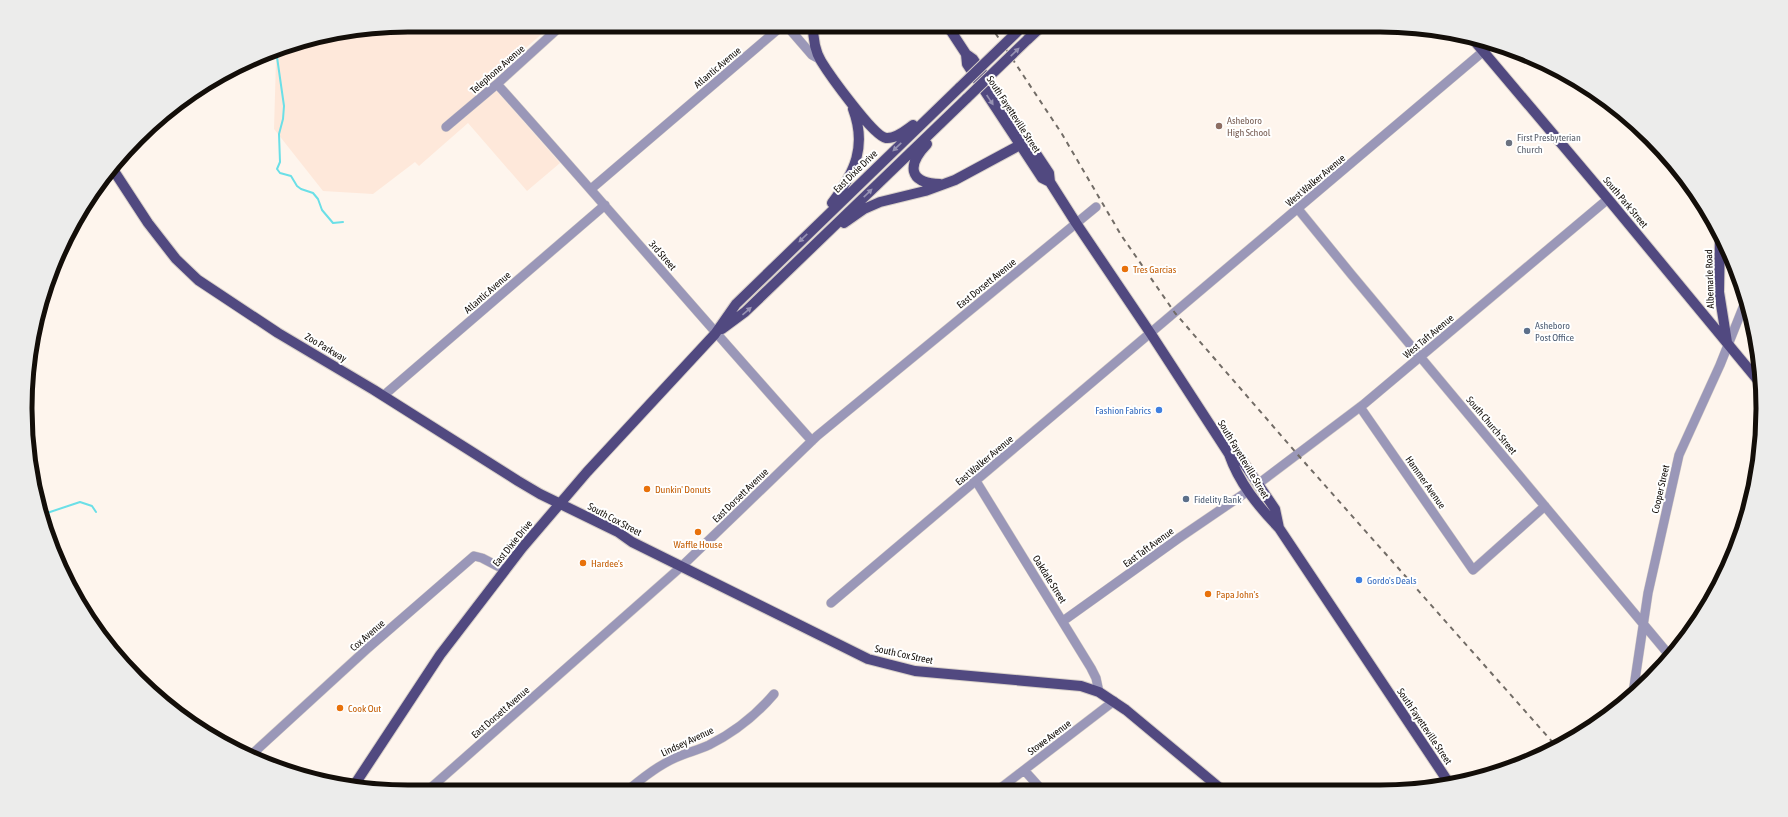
<svg xmlns="http://www.w3.org/2000/svg" width="1788" height="817" viewBox="0 0 1788 817" font-family="'Asap Condensed',sans-serif">
<rect width="100%" height="100%" fill="#fef5ed"/>
<path fill="#fee8da" d="M 409,25 L 552,25 L 488,81 L 560,163 L 527,191 L 468,123 L 419,166 L 415,162 L 373,194 L 323,191 L 274,129 L 276,60 L 302,43 Z"/>
<g fill="none" stroke-linecap="round" stroke-linejoin="round">
<path stroke="#6bdfe7" stroke-width="2" d="M 276,50 L 284,106 L 283,119 L 279,134 L 280,162 L 277,169 L 280,173 L 291,176 L 297,186 L 301,189 L 313,193 L 318,199 L 322,210 L 333,223 L 343,222
M 41,515 L 80,502 L 92,506 L 96,512"/>
<g stroke="#d8d0c9" stroke-width="10">
<path id="minor" d="M 786,25 L 812,55 L 821,60
M 497,84 C 603,202 706,323 812,441
M 446,127 L 497,84 L 562,25
M 591,189 L 783,25
M 1298,209 L 1351,274 L 1670,656
M 383,396 L 605,205
M 1360,407 L 1473,570 L 1545,506
M 976,481 L 1091,668 L 1096,678 L 1099,692
M 1258,484 L 1364,404 L 1608,199
M 51,543 L 53,541
M 831,603 L 1492,44
M 1063,621 L 1179,538 L 1248,491
M 1633,693 L 1648,593 L 1679,455 L 1720,365 L 1746,300
M 155,696 L 162,701
M 250,756 L 368,648 L 474,556 L 482,558 L 505,570
M 1024,770 L 1042,790
M 998,790 L 1114,701
M 627,791 C 641,779 657,766 675,758 C 686,753 698,750 709,745 C 733,733 757,714 774,694
M 426,792 L 682,566 L 817,436 L 1096,207"/>
</g>
<g stroke="#d8d0c9" stroke-width="12">
<path id="major" d="M 813,25 C 813,37 815,51 821,61 C 829,74 873,136 886,138 C 896,139 906,130 913,125
M 947,25 L 966,54 L 973,59 L 1049,173 L 1050,182 L 1076,223 L 1151,334 L 1229,454 C 1239,483 1258,506 1279,528 L 1449,783
M 1472,38 L 1608,199 L 1761,384
M 1027,40 L 1043,25
M 966,54 L 967,64 L 1042,178 L 1050,182
M 927,144 C 907,165 908,183 940,184
M 114,171 L 148,223 L 176,259 L 198,280 L 278,333 L 374,390 L 518,481 L 540,494 L 618,532 L 632,542 L 868,659 L 915,671 L 1081,686 L 1099,692 L 1126,710 L 1221,789
M 832,203 C 855,172 867,146 853,109
M 844,223 L 864,209 L 880,202 L 925,191 L 955,180 L 1020,145
M 1720,235 L 1719,292 L 1727,342
M 722,329 L 745,312 L 967,98
M 1229,454 L 1243,462 L 1258,484 L 1275,509 L 1279,528
M 353,787 L 440,655 L 522,548 L 587,472 L 715,334 L 736,304 L 960,87"/>
</g>
<use href="#minor" stroke="#9a97b8" stroke-width="9"/>
<use href="#major" stroke="#514980" stroke-width="10"/>
<path stroke="#726c66" stroke-width="2" stroke-dasharray="5 5" stroke-linecap="butt" d="M 990,25 L 1062,134 L 1121,235 L 1175,313 L 1298,455 L 1556,746"/>
<g stroke="#d8d0c9" stroke-width="12" stroke-linecap="butt">
<path id="major-bridge" d="M 960,87 L 1018,31
M 967,98 L 1027,40"/>
</g>
<use href="#major-bridge" stroke="#514980" stroke-width="10"/>
</g>
<defs><path id="oneway-solid" d="M-6-.8H1V-3.2L6.5 0L1 3.2V.8H-6Z"/></defs>
<g fill="#9792b3">
<use href="#oneway-solid" transform="translate(1015 52) rotate(-44)"/>
<use href="#oneway-solid" transform="translate(990 100) rotate(56)"/>
<use href="#oneway-solid" transform="translate(897 147) rotate(136)"/>
<use href="#oneway-solid" transform="translate(868 193) rotate(-44)"/>
<use href="#oneway-solid" transform="translate(803 238) rotate(136)"/>
<use href="#oneway-solid" transform="translate(747 311) rotate(-41)"/>
</g>
<circle fill="#8d6e63" stroke="#fff" stroke-width="1.5" cx="1219" cy="126" r="4"/>
<circle fill="#6b7280" stroke="#fff" stroke-width="1.5" cx="1509" cy="143" r="4"/>
<g fill="#e8710a" stroke="#fff" stroke-width="1.5">
<circle cx="1125" cy="269" r="4"/>
<circle cx="647" cy="489" r="4"/>
<circle cx="698" cy="532" r="4"/>
<circle cx="583" cy="563" r="4"/>
<circle cx="1208" cy="594" r="4"/>
<circle cx="340" cy="708" r="4"/>
</g>
<g fill="#5c6f8a" stroke="#fff" stroke-width="1.5">
<circle cx="1527" cy="331" r="4"/>
<circle cx="1186" cy="499" r="4"/>
</g>
<g fill="#3f7fe0" stroke="#fff" stroke-width="1.5">
<circle cx="1159" cy="410" r="4"/>
<circle cx="1359" cy="580" r="4"/>
</g>
<g text-anchor="middle" stroke-width="4" stroke-linejoin="round" paint-order="stroke">
<g font-size="10" fill="#130e09" stroke="#fff">
<text transform="translate(717 67) rotate(-40)" y="4">Atlantic Avenue</text>
<text transform="translate(497 69) rotate(-41)" y="4">Telephone Avenue</text>
<text transform="translate(1014 114) rotate(57)" y="4">South Fayetteville Street</text>
<text transform="translate(855 171) rotate(-44)" y="4">East Dixie Drive</text>
<text transform="translate(1315 180) rotate(-40)" y="4">West Walker Avenue</text>
<text transform="translate(1626 202) rotate(50)" y="4">South Park Street</text>
<text transform="translate(663 255) rotate(49)" y="4">3rd Street</text>
<text transform="translate(1709 279) rotate(-92)" y="4">Albemarle Road</text>
<text transform="translate(986 283) rotate(-39)" y="4">East Dorsett Avenue</text>
<text transform="translate(487 292) rotate(-41)" y="4">Atlantic Avenue</text>
<text transform="translate(1428 336) rotate(-40)" y="4">West Taft Avenue</text>
<text transform="translate(326 347) rotate(31)" y="4">Zoo Parkway</text>
<text transform="translate(1492 425) rotate(50)" y="4">South Church Street</text>
<text transform="translate(1244 459) rotate(59)" y="4">South Fayetteville Street</text>
<text transform="translate(984 460) rotate(-40)" y="4">East Walker Avenue</text>
<text transform="translate(1426 482) rotate(55)" y="4">Hammer Avenue</text>
<text transform="translate(1660 489) rotate(-77)" y="4">Cooper Street</text>
<text transform="translate(740 495) rotate(-44)" y="4">East Dorsett Avenue</text>
<text transform="translate(615 519) rotate(28)" y="4">South Cox Street</text>
<text transform="translate(512 543) rotate(-51)" y="4">East Dixie Drive</text>
<text transform="translate(1148 547) rotate(-36)" y="4">East Taft Avenue</text>
<text transform="translate(1050 579) rotate(58)" y="4">Oakdale Street</text>
<text transform="translate(367 635) rotate(-41)" y="4">Cox Avenue</text>
<text transform="translate(904 654) rotate(12)" y="4">South Cox Street</text>
<text transform="translate(500 712) rotate(-41)" y="4">East Dorsett Avenue</text>
<text transform="translate(1425 726) rotate(56)" y="4">South Fayetteville Street</text>
<text transform="translate(1049 737) rotate(-37)" y="4">Stowe Avenue</text>
<text transform="translate(687 741) rotate(-25)" y="4">Lindsey Avenue</text>
</g>
<g font-size="10" fill="#785e54" stroke="#fff" text-anchor="start">
<text x="1227" y="124">Asheboro<tspan x="1227" dy="12">High School</tspan></text>
</g>
<g font-size="10" fill="#5b616d" stroke="#fff" text-anchor="start">
<text x="1517" y="141">First Presbyterian<tspan x="1517" dy="12">Church</tspan></text>
</g>
<g font-size="10" fill="#c56008" stroke="#fff" text-anchor="start">
<text x="1133" y="273">Tres Garcias</text>
<text x="655" y="493">Dunkin' Donuts</text>
<text x="698" y="548" text-anchor="middle">Waffle House</text>
<text x="591" y="567">Hardee's</text>
<text x="1216" y="598">Papa John's</text>
<text x="348" y="712">Cook Out</text>
</g>
<g font-size="10" fill="#4e5e75" stroke="#fff" text-anchor="start">
<text x="1535" y="329">Asheboro<tspan x="1535" dy="12">Post Office</tspan></text>
<text x="1194" y="503">Fidelity Bank</text>
</g>
<g font-size="10" fill="#366cbe" stroke="#fff" text-anchor="end">
<text x="1151" y="414">Fashion Fabrics</text>
<text x="1367" y="584" text-anchor="start">Gordo's Deals</text>
</g>
</g>
<path d="M0 0H1788V817H0ZM408 32H1380A376 376 0 0 1 1756 408V409A376 376 0 0 1 1380 785H408A376 376 0 0 1 32 409V408A376 376 0 0 1 408 32Z" fill="#ececeb" fill-rule="evenodd"/>
<path fill="none" stroke="#130e09" stroke-width="5" d="M408 32H1380A376 376 0 0 1 1756 408V409A376 376 0 0 1 1380 785H408A376 376 0 0 1 32 409V408A376 376 0 0 1 408 32Z"/>
</svg>
